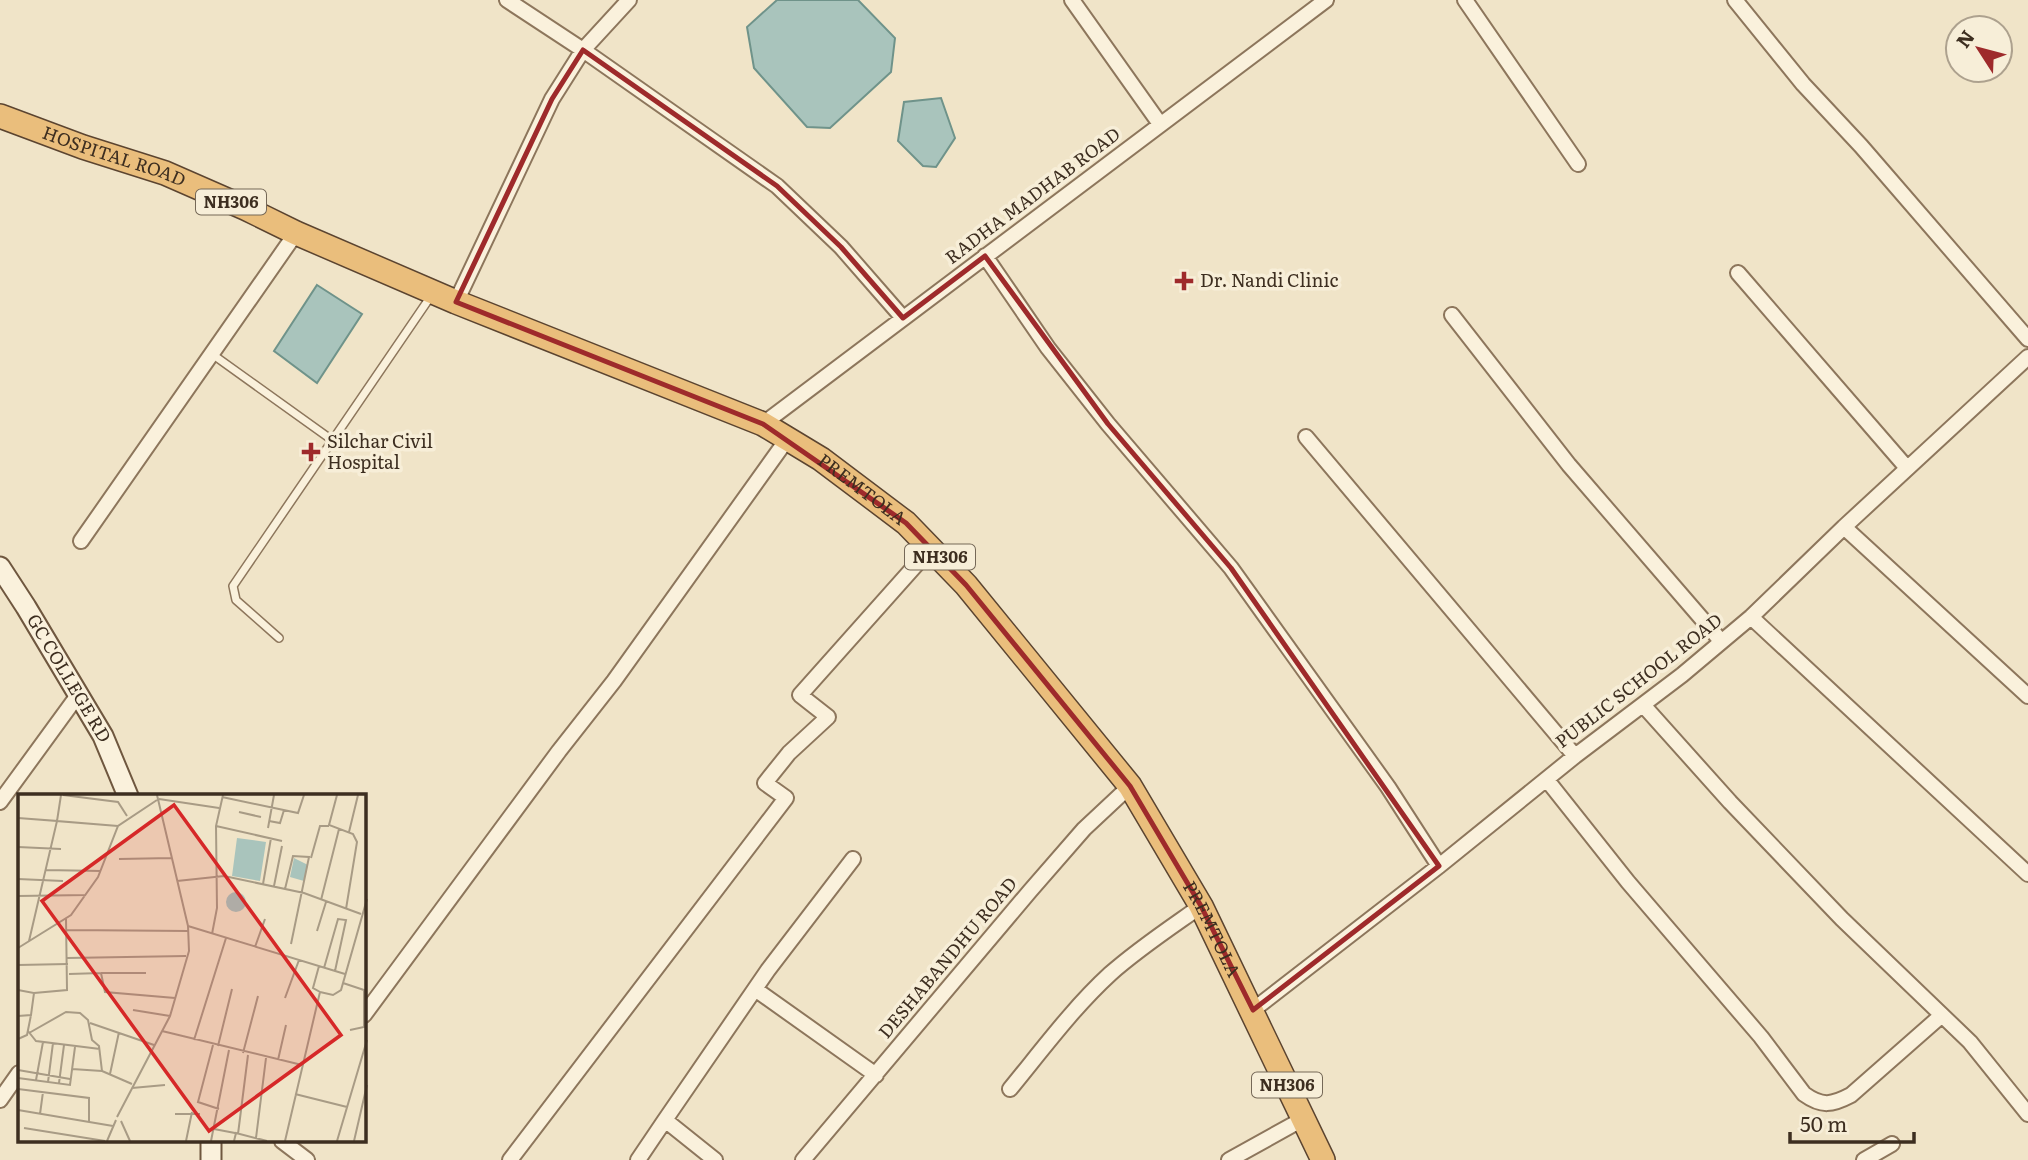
<svg xmlns="http://www.w3.org/2000/svg" width="2028" height="1160" viewBox="0 0 2028 1160" font-family="Literata,serif">
<rect width="100%" height="100%" fill="#f0e4c8"/>
<path fill="#a9c4bc" stroke="#6f938a" stroke-width="2" d="M 777,0 L 858,0 L 895,38 L 891,72 L 830,128 L 807,127 L 754,68 L 747,27 Z
M 941,98 L 955,138 L 936,167 L 923,166 L 898,141 L 904,102 Z
M 317,285 L 362,314 L 317,383 L 274,351 Z"/>
<g fill="none" stroke-linecap="round" stroke-linejoin="round">
<g stroke="#8d765c" stroke-width="10">
<path id="service" d="M 212,354 L 332,440
M 279,638 L 236,600 L 233,586 L 431,296"/>
</g>
<g stroke="#8d765c" stroke-width="18">
<path id="minor" d="M 507,0 L 583,50 L 777,186 L 841,247 L 903,318
M 1072,0 L 1160,124
M 1465,0 L 1578,164
M 1735,0 L 1803,84 L 1861,146 L 2028,339
M 985,256 L 1048,348 L 1108,424 L 1231,568 L 1388,787 L 1439,866
M 1738,273 L 1907,468
M 456,302 L 552,99 L 583,50 L 629,0
M 1452,315 L 1569,465 L 1721,641
M 763,424 L 1326,0
M 1306,437 L 1575,756
M 1844,527 L 2028,696
M 81,541 L 296,233
M 1751,617 L 2028,874
M 1644,706 L 1730,802 L 1842,919 L 1970,1042 L 2028,1114
M 1547,780 L 1628,882 L 1761,1037 L 1804,1094 C 1822,1107 1832,1105 1851,1095 L 1942,1015
M 0,802 L 78,695
M 755,989 L 876,1075
M 1253,1010 L 1439,866 L 1575,756 L 1682,675 L 1751,617 L 1844,527 L 2028,357
M 364,1015 L 559,751 L 614,681 L 788,438
M 1010,1089 C 1042,1050 1073,1008 1110,974 C 1138,949 1170,928 1201,906
M 0,1100 L 19,1073
M 665,1120 L 768,970 L 853,859
M 282,1141 L 307,1160
M 510,1160 L 786,798 L 765,783 L 789,753 L 828,717 L 800,695 L 931,548
M 638,1160 L 665,1120 L 715,1160
M 803,1160 L 1030,891 L 1084,829 L 1130,786
M 1229,1160 L 1303,1119
M 1864,1160 L 1892,1144"/>
</g>
<g stroke="#6f573f" stroke-width="23">
<g id="secondary">
<path id="s1" d="M 0,567 L 26,607 L 103,736 L 128,796"/>
<path d="M 211,1141 L 211,1160"/>
</g>
</g>
<g stroke="#5b4430" stroke-width="26">
<g id="trunk">
<path id="s2" d="M 0,116 L 83,147 L 165,173 L 245,208 L 296,233 L 456,302 L 763,424 L 821,459 L 906,523 L 966,585 L 1130,786 L 1201,906 L 1323,1160"/>
</g>
</g>
<use href="#service" stroke="#faf1dc" stroke-width="7"/>
<use href="#minor" stroke="#faf1dc" stroke-width="14"/>
<use href="#secondary" stroke="#faf1dc" stroke-width="19"/>
<use href="#trunk" stroke="#eabe7c" stroke-width="23"/>
</g>
<path fill="none" stroke="#9e2a2b" stroke-width="5" stroke-linejoin="round" d="M 583,50 L 777,186 L 841,247 L 903,318 L 985,256 L 1108,424 L 1231,568 L 1439,866 L 1253,1010 L 1201,906 L 1130,786 L 966,585 L 906,523 L 763,424 L 456,302 L 552,99 Z"/>
<g fill="#9e2a2b" stroke="#f7eed8" stroke-width="2.5">
<path d="M1180.5 270.5h7v7h7v7h-7v7h-7v-7h-7v-7h7z"/>
<path d="M307.5 441.5h7v7h7v7h-7v7h-7v-7h-7v-7h7z"/>
</g>
<g text-anchor="middle" stroke-width="7" stroke-linejoin="round" paint-order="stroke">
<g fill="#f7eed8" stroke="#756857" stroke-width="2">
<rect x="196" y="189.5" width="70" height="25" rx="5"/>
<rect x="905" y="544.5" width="70" height="25" rx="5"/>
<rect x="1252" y="1072.5" width="70" height="25" rx="5"/>
</g>
<g font-size="16" font-weight="bold" fill="#3d2e20">
<text x="231" y="208">NH306</text>
<text x="940" y="563">NH306</text>
<text x="1287" y="1091">NH306</text>
</g>
<g font-size="18" fill="#3d2e20" stroke="#f7eed8">
<text dy="6" stroke="none"><textPath href="#s2" startOffset="121">HOSPITAL ROAD</textPath></text>
<text transform="translate(1033 196) rotate(-37)" y="6">RADHA MADHAB ROAD</text>
<text dy="6" stroke="none"><textPath href="#s2" startOffset="942">PREMTOLA</textPath></text>
<text dy="6" stroke="none"><textPath href="#s1" startOffset="131">GC COLLEGE RD</textPath></text>
<text transform="translate(1639 681) rotate(-38)" y="6">PUBLIC SCHOOL ROAD</text>
<text dy="6" stroke="none"><textPath href="#s2" startOffset="1508">PREMTOLA</textPath></text>
<text transform="translate(948 958) rotate(-50)" y="6">DESHABANDHU ROAD</text>
</g>
<g font-size="18" fill="#3d2e20" stroke="#f7eed8" text-anchor="start">
<text x="1200" y="287">Dr. Nandi Clinic</text>
<text x="327" y="448">Silchar Civil<tspan x="327" dy="21">Hospital</tspan></text>
</g>
</g>
<g transform="translate(18 794)">
<rect width="348" height="348" fill="#f0e4c8"/>
<path d="M 219,44 L 248,48 L 242,87 L 214,82 ZM 276,64 L 290,71 L 286,87 L 272,83 ZM208 108a10 10 0 1 1 20 0a10 10 0 1 1-20 0Z" fill="#a9c4bc"/>
<path fill="none" stroke="#a89b85" stroke-width="2" d="M 43,1 L 39,27 L 100,32M 45,1 L 100,8 L 109,22M 319,1 L 311,31 L 335,40 L 339,48 L 328,115M 204,3 L 280,19 L 286,1M 141,5 L 201,14M 221,18 L 243,23M 0,24 L 39,27 L 11,147M 251,27 L 262,29 L 266,16M 198,32 L 264,47M 250,34 L 256,1M 331,38 L 340,1M 0,53 L 43,55M 293,64 L 302,32 L 311,32M 101,65 L 154,64M 27,76 L 83,77M 0,85 L 45,87M 159,87 L 206,82 L 286,99 L 343,120M 245,90 L 253,44M 256,92 L 264,52M 267,95 L 275,62 L 291,63 L 273,150M 0,102 L 68,101M 303,106 L 321,35M 170,132 L 327,180M 49,136 L 170,137M 299,137 L 308,108M 194,140 L 199,114 L 198,32 L 205,1M 237,153 L 247,125M 0,154 L 53,121 L 80,83 L 100,32 L 139,6M 49,164 L 168,162M 0,171 L 50,170M 306,174 L 320,125 L 328,126 L 317,177M 83,179 L 128,179M 51,180 L 83,179 L 87,198 L 157,204M 325,189 L 346,196 L 346,233 L 332,236M 0,196 L 16,199 L 13,221 L 0,222M 302,198 L 315,201 L 323,196 L 349,105M 16,199 L 49,196 L 48,125M 267,204 L 281,166M 115,216 L 152,222M 72,229 L 136,251M 10,237 L 18,247 L 82,255M 144,237 L 284,271M 11,239 L 48,218 L 62,219 L 70,226 L 74,246 L 81,252 L 84,277 L 114,290M 0,245 L 9,241 L 13,221M 176,246 L 208,144M 195,251 L 180,308 L 201,315M 200,252 L 214,195M 225,259 L 240,202M 260,266 L 268,231M 54,275 L 84,277M 0,276 L 52,285M 92,280 L 101,238M 0,284 L 52,291 L 57,253M 18,286 L 25,248M 30,288 L 35,249M 41,289 L 46,251M 114,294 L 147,291M 0,295 L 71,304 L 71,327M 277,300 L 329,313M 0,316 L 95,332M 22,320 L 25,298M 157,320 L 182,320M 99,323 L 152,222 L 171,157 L 170,132 L 139,1M 103,327 L 112,347M 6,334 L 87,347M 196,335 L 217,339M 220,340 L 230,261M 238,344 L 248,264M 89,347 L 98,326M 168,347 L 174,318M 193,347 L 211,256M 216,347 L 218,339 L 249,347M 267,347 L 302,198 L 295,194 L 301,172M 319,347 L 349,246M 336,347 L 349,291"/>
<path fill="#d62828" fill-opacity="0.15" stroke="#d62828" stroke-width="3.5" d="M 156,11 L 323,241 L 191,337 L 24,107 Z"/>
<rect width="348" height="348" fill="none" stroke="#3d2e20" stroke-width="3.5"/>
</g>
<g transform="translate(1979 49) rotate(306)"><circle r="33" fill="#f7eed8" stroke="#ada18e" stroke-width="2"/>
<path d="M0-5L12 26L0 18L-12 26Z" fill="#9e2a2b"/>
<text y="-10" font-size="19" font-weight="bold" text-anchor="middle" fill="#3d2e20">N</text>
</g>
<path d="M1790 1132v10h124v-10" fill="none" stroke="#3d2e20" stroke-width="3.5"/>
<text x="1800" y="1132" font-size="21" fill="#3d2e20" stroke="#f7eed8" stroke-width="5" paint-order="stroke">50 m</text>
</svg>
